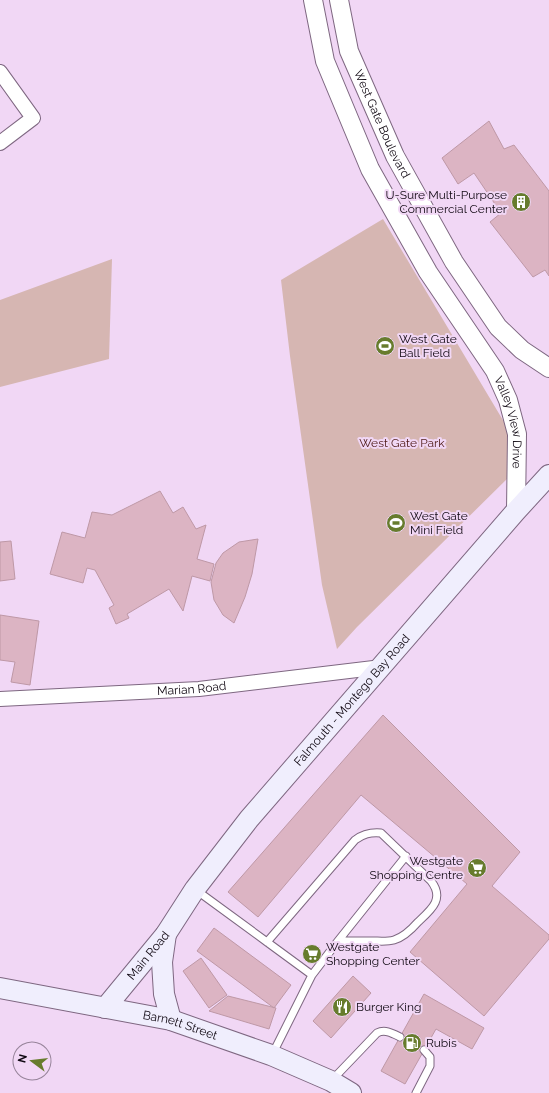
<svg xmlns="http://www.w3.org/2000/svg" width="549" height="1093" viewBox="0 0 549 1093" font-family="Raleway,sans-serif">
<rect width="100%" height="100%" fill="#f1d7f5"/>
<path fill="#d6b6b2" d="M 383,219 L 510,432 L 510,476 L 357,627 L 337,649 L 322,585 L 290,356 L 281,280 Z
M 112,259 L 109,359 L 0,387 L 0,300 Z"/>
<path fill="#dcb4c3" stroke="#be98a6" d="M 489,121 L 504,149 L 514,145 L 549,191 L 549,276 L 545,270 L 533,277 L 490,222 L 501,213 L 474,173 L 458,184 L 442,158 Z
M 160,491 L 173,513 L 183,507 L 196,529 L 206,525 L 197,559 L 214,564 L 210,581 L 192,576 L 183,611 L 169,589 L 127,614 L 129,618 L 116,624 L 109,608 L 114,605 L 95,570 L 87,568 L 83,583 L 50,574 L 62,532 L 85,538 L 92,512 L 112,515 Z
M 258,539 L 252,574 L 245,597 L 234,623 L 223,615 L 214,600 L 211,582 L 216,563 L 223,553 L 239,542 Z
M 11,541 L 15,579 L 0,581 L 0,542 Z
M 0,615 L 39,621 L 30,685 L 11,682 L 15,662 L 0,660 Z
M 383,715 L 520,852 L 492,886 L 549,935 L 549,939 L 484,1016 L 410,952 L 467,884 L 361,795 L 258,917 L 228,892 Z
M 214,928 L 291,985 L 274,1008 L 197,951 Z
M 201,958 L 227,995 L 209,1008 L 183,971 Z
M 353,976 L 371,993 L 331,1038 L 313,1021 Z
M 424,994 L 484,1028 L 472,1049 L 436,1029 L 405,1084 L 381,1071 Z
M 228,996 L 276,1008 L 269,1029 L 209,1011 Z"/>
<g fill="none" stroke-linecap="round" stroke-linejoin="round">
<g stroke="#7e6781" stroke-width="9">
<path id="service" d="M 196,890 L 267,942 L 312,975
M 267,942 L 355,840 C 363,834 370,832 381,833 L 431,881 C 445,899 431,910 418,922 C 411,930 404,937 394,940 C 387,942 379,941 372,941 C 361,941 349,941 338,941
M 272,1055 L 312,975 L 338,941 L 406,856
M 332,1080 L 377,1033 C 385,1029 392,1033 400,1037
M 416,1093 L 430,1066 L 430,1057 L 424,1050"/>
</g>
<g stroke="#7e6781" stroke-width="16">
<g id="minor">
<path d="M 0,72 L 33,118 L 0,143"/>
<path id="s1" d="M 0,699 L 199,689 L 382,667"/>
</g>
</g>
<g stroke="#7e6781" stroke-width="20">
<g id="tertiary">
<path id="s2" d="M 313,0 L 325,61 L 370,169 L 428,272 L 495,371 L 508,400 L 517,434 L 516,511"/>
<path id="s3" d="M 339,0 L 349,51 L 395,156 L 454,262 L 498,327 L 522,350 L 549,368"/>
</g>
</g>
<g stroke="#7e6781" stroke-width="22">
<g id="secondary">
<path d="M 166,934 L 162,962 L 164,994 L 171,1020"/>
<path id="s4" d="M 0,988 L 171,1020 L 271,1055 L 331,1081 L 351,1093"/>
<path id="s5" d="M 105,1008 L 166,934 L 195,889 L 249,819 L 516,511 L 549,475"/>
</g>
</g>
<use href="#service" stroke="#fff" stroke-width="7"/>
<use href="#minor" stroke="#fff" stroke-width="14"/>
<use href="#tertiary" stroke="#fff" stroke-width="18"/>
<use href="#secondary" stroke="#f0eefd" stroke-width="20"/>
</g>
<defs>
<g id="building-disc" transform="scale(1)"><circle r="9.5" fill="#677c2d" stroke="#f1d7f5"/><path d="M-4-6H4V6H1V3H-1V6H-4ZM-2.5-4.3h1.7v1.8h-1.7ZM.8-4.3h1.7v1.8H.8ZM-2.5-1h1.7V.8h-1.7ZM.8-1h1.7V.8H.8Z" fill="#fff"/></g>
<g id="stadium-disc" transform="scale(1)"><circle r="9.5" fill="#677c2d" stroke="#f1d7f5"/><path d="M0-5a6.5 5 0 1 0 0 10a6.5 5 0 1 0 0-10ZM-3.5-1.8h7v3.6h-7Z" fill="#fff"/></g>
<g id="supermarket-disc" transform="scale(1)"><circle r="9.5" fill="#677c2d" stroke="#f1d7f5"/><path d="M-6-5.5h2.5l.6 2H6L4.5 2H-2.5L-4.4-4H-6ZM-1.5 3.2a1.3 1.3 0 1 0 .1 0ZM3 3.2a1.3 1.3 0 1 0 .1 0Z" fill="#fff"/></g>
<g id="restaurant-disc" transform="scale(1)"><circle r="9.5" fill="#677c2d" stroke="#f1d7f5"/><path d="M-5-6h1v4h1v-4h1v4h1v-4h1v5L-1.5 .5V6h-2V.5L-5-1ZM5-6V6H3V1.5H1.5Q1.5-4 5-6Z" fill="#fff"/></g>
<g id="fuel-disc" transform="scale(1)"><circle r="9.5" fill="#677c2d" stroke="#f1d7f5"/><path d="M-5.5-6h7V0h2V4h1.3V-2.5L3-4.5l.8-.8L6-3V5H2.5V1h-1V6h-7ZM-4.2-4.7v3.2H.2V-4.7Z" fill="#fff"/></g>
</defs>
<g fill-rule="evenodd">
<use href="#building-disc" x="521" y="202"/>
<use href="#stadium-disc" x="385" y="346"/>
<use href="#stadium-disc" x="396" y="523"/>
<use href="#supermarket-disc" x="477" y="868"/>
<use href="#supermarket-disc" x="312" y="954"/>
<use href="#restaurant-disc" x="342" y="1007"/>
<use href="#fuel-disc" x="412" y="1043"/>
</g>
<g text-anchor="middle" stroke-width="4" stroke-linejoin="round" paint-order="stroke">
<g font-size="12" fill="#100812" stroke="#f1d7f5">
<text dy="4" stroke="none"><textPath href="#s3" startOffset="132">West Gate Boulevard</textPath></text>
<text dy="4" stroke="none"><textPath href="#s2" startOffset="471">Valley View Drive</textPath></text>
<text dy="4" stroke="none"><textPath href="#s1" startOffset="192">Marian Road</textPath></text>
<text dy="4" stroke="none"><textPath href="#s5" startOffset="395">Falmouth - Montego Bay Road</textPath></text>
<text dy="4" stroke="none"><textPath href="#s5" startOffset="68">Main Road</textPath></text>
<text dy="4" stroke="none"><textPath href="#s4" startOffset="184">Barnett Street</textPath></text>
</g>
<g font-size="12" fill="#100812" stroke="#f1d7f5" text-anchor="start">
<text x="507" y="199" text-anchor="end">U-Sure Multi-Purpose<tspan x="507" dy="14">Commercial Center</tspan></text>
<text x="399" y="343">West Gate<tspan x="399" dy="14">Ball Field</tspan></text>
<text x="410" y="520">West Gate<tspan x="410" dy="14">Mini Field</tspan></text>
<text x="463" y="865" text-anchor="end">Westgate<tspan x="463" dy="14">Shopping Centre</tspan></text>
<text x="326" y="951">Westgate<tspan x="326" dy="14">Shopping Center</tspan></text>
<text x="356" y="1011">Burger King</text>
<text x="426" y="1047">Rubis</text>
</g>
<g font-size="12" fill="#4d1916" stroke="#f1d7f5">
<text x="402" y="447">West Gate Park</text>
</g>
</g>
<g transform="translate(32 1061) rotate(285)"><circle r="19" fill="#f1d7f5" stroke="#97849a"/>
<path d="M0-3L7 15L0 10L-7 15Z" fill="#677c2d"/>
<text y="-6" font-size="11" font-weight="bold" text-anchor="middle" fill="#100812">N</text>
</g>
</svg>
